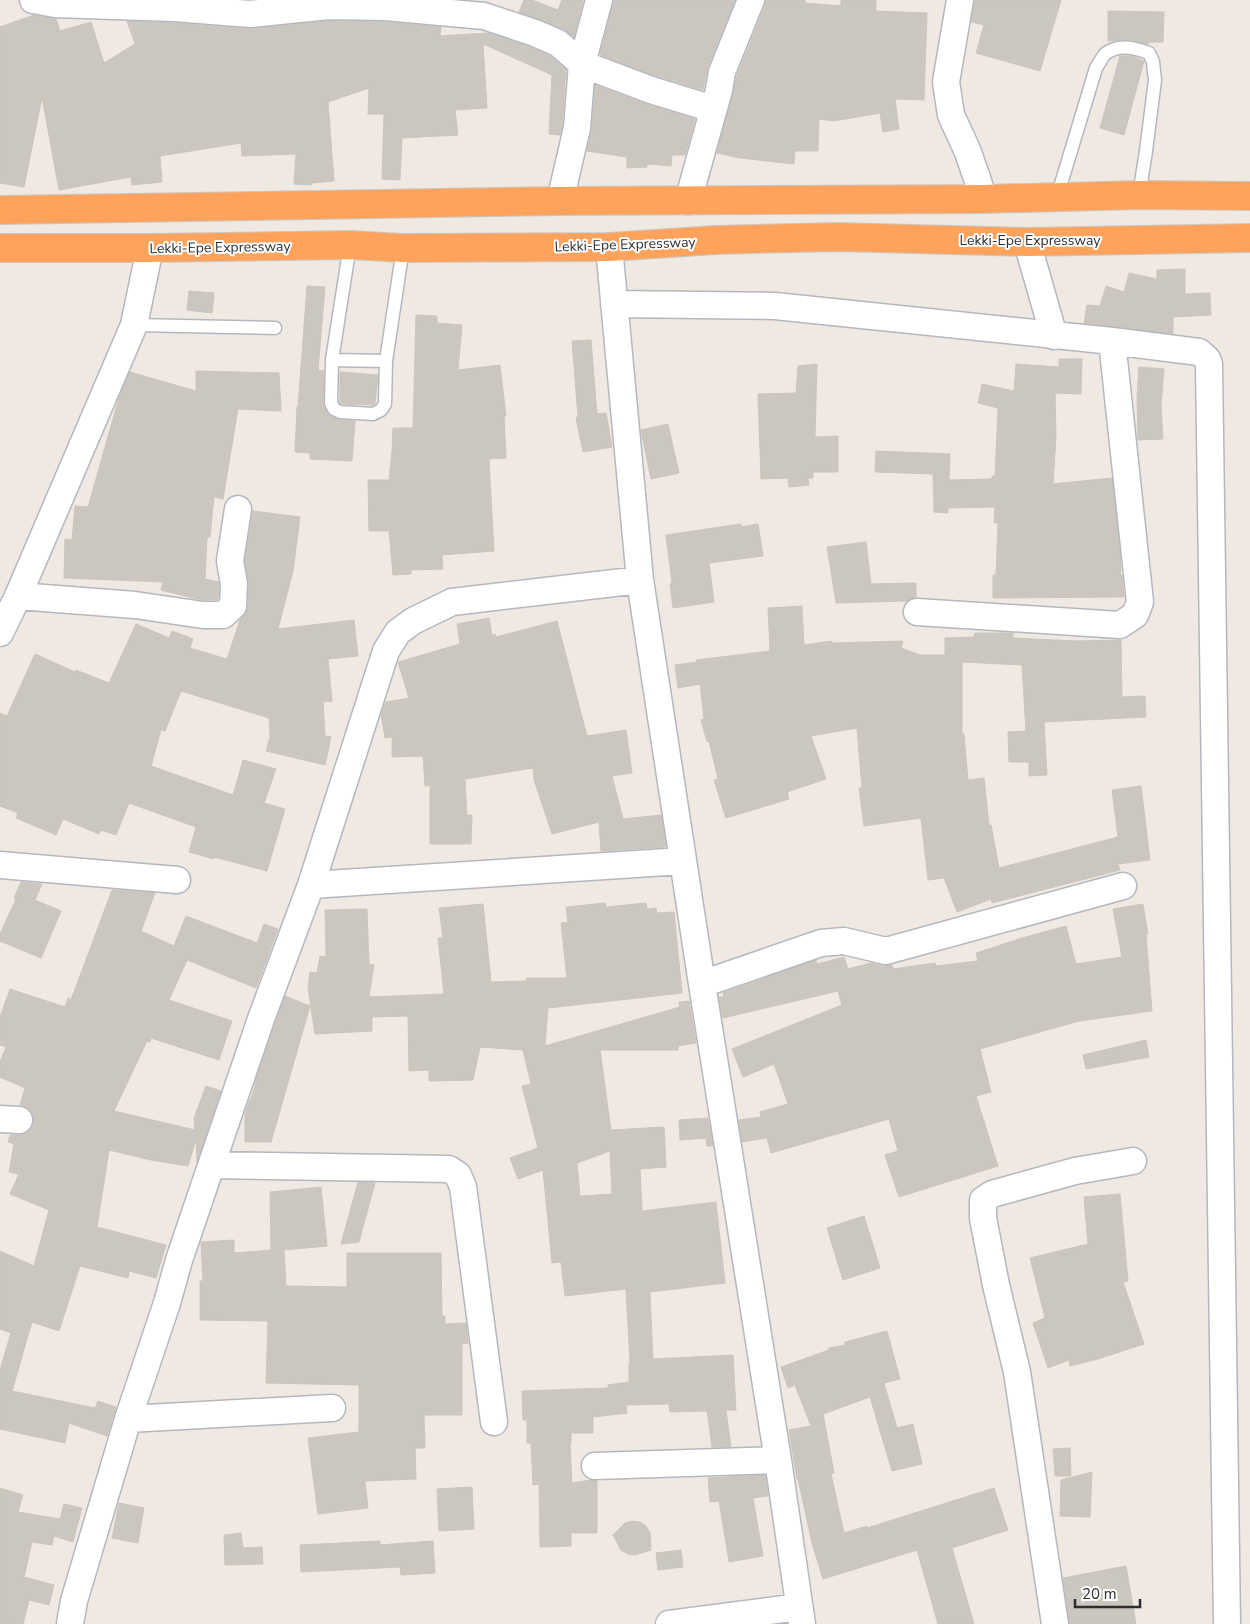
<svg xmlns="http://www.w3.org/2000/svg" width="1250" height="1624" viewBox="0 0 1250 1624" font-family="'Nunito Sans',sans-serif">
<rect width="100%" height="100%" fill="#efe9e1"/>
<path fill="#cbc7bf" stroke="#cbc5ba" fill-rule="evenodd" d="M 524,0 L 532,0 L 558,10 L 562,0 L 583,0 L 574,37 L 564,29 L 519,12 Z
M 614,0 L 735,0 L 708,66 L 703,90 L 656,76 L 600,55 Z
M 766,0 L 805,0 L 805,3 L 841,6 L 841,0 L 876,0 L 876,11 L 927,13 L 924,100 L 895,99 L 899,129 L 883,132 L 880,113 L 834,121 L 819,119 L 818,151 L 795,151 L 794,164 L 740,158 L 717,153 L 733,94 L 737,76 L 765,6 Z
M 975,0 L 1061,0 L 1040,71 L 976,53 L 984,25 L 971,22 Z
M 1108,11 L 1164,12 L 1163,42 L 1149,42 L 1148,44 L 1128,39 L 1108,41 Z
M 34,15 L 56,19 L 60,31 L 91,22 L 104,63 L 135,44 L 127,21 L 173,23 L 249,29 L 330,21 L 384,22 L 441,27 L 440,36 L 488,33 L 530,47 L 550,56 L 566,70 L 562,126 L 560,135 L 549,134 L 552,75 L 483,44 L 487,108 L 455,110 L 458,135 L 402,138 L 400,180 L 382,179 L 384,114 L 368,114 L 369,88 L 328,102 L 334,181 L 312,183 L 311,185 L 294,184 L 296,154 L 242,156 L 241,143 L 160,156 L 162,182 L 132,185 L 131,177 L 59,190 L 42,97 L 24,187 L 0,183 L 0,27 Z
M 1120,56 L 1131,56 L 1144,61 L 1124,135 L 1100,128 Z
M 595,85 L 646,104 L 695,119 L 685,155 L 672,155 L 671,166 L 647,164 L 647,167 L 627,168 L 627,157 L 587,151 L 592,129 Z
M 1185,269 L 1185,294 L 1210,293 L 1211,315 L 1173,317 L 1173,334 L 1084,323 L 1087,305 L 1100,306 L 1106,286 L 1124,292 L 1129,273 L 1157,279 L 1157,270 Z
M 307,286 L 325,287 L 318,370 L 324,371 L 323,403 L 327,413 L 330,416 L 339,420 L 355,421 L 352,461 L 310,459 L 310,453 L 295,452 L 297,407 L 298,407 Z
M 189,291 L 214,293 L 212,313 L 187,310 Z
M 416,315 L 437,316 L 437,323 L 462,325 L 458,370 L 500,365 L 506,416 L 504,416 L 506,458 L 489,459 L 494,551 L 442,555 L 443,569 L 411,570 L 411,574 L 393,575 L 389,531 L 369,531 L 368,480 L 389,480 L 392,452 L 393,428 L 413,428 Z
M 591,340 L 597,414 L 606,413 L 612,447 L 583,452 L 576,418 L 578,417 L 572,341 Z
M 1059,359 L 1082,359 L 1081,394 L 1055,393 L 1056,436 L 1053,484 L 1112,478 L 1121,564 L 1120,575 L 1122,575 L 1124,597 L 993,598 L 993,575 L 996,575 L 998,523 L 994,523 L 995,507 L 948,508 L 948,513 L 934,512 L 933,474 L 875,472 L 876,451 L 950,454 L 949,480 L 992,479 L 992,476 L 995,476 L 998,408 L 978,403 L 982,384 L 1014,391 L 1016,364 L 1059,367 Z
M 817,364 L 815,437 L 838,436 L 838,472 L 813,472 L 813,478 L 808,478 L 809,485 L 789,487 L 788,478 L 761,479 L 758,394 L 796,393 L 798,366 Z
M 1139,367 L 1164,369 L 1161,405 L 1163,439 L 1138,440 L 1137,397 Z
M 196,371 L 279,373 L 281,411 L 238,409 L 223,499 L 214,497 L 210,537 L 207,537 L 205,579 L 219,582 L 218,599 L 204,600 L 193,598 L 161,590 L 163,582 L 64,578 L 65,539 L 72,540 L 75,506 L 88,507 L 119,398 L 130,372 L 196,391 Z
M 340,372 L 378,375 L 375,404 L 373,405 L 356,404 L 356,405 L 340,403 Z
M 668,424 L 679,473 L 651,479 L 641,430 Z
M 253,511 L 300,517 L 293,571 L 278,629 L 354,620 L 358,656 L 328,659 L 332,701 L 323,702 L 325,736 L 331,737 L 325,765 L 266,751 L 270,737 L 269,718 L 181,691 L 165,731 L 161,730 L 151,766 L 233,795 L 243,760 L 276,769 L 264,803 L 285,809 L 267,871 L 214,857 L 214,859 L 189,852 L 196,827 L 129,803 L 116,835 L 101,830 L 99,834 L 63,819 L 56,835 L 16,818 L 18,813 L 0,806 L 0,713 L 7,716 L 35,654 L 75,672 L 76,670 L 109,683 L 136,624 L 169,638 L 172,631 L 193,639 L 190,648 L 227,659 L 240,620 L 246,613 L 248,607 L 249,584 L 245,561 Z
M 741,524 L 741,527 L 758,524 L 763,556 L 709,563 L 714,602 L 673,608 L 670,584 L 672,583 L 666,535 Z
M 866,542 L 871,584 L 916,583 L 916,597 L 907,601 L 836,603 L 827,547 Z
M 802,606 L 804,645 L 831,641 L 832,643 L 903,641 L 901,648 L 920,655 L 945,655 L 945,638 L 974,637 L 975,633 L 1013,633 L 1013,638 L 1076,641 L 1121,640 L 1122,697 L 1145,696 L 1146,717 L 1044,722 L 1047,775 L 1029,776 L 1029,762 L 1009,762 L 1008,732 L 1026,731 L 1022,665 L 962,662 L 962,734 L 964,734 L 968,780 L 984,778 L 989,825 L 991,825 L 999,868 L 1118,837 L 1112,790 L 1141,786 L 1150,860 L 1118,864 L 1120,870 L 992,903 L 991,899 L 957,912 L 944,878 L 928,880 L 921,818 L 864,826 L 859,788 L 862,788 L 857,728 L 811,736 L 826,779 L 787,792 L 789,799 L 726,818 L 714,780 L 718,779 L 709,741 L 707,742 L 701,720 L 704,719 L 700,684 L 678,688 L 675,665 L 697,662 L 696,660 L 770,651 L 768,608 Z
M 489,618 L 492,635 L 495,634 L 496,637 L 557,621 L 587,736 L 626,730 L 632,773 L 612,776 L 623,819 L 661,815 L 666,847 L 601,851 L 599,822 L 552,834 L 534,780 L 533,768 L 465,779 L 467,815 L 472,815 L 471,844 L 430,844 L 430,785 L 425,786 L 423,756 L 392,757 L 392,737 L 385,738 L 381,715 L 386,702 L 409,698 L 398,662 L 460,644 L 457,624 Z
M 21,882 L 42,884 L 35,900 L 61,911 L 41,958 L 0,941 L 0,934 L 16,899 L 14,898 Z
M 112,890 L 155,893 L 141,931 L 174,946 L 186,916 L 257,943 L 264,924 L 278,929 L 256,988 L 187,960 L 169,1000 L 232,1021 L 219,1060 L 151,1038 L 150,1042 L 147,1041 L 114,1111 L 195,1130 L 194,1118 L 206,1086 L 221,1091 L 197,1162 L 196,1139 L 188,1166 L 151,1160 L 109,1150 L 97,1227 L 166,1245 L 156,1278 L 129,1271 L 128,1278 L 80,1266 L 59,1331 L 32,1322 L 12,1391 L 95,1408 L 98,1401 L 116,1407 L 107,1436 L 69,1423 L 65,1443 L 0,1429 L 0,1370 L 11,1333 L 0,1329 L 0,1251 L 34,1266 L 49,1210 L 10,1194 L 19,1174 L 9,1172 L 14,1144 L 8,1142 L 10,1135 L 19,1135 L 26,1133 L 32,1128 L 34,1120 L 32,1113 L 28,1108 L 20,1105 L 25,1088 L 0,1077 L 0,1062 L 6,1047 L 0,1045 L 0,1017 L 10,989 L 65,1007 L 68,998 L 71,1000 Z
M 605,903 L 606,907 L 646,903 L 647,909 L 656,908 L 657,913 L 674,912 L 682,993 L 548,1008 L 545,1046 L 680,1007 L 679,1002 L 689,1001 L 696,1043 L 678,1046 L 678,1050 L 600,1050 L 611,1130 L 664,1127 L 666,1167 L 640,1169 L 642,1211 L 716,1202 L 725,1283 L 650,1292 L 653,1359 L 733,1355 L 736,1410 L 726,1410 L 731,1447 L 712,1447 L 707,1411 L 670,1412 L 669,1404 L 626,1405 L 627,1413 L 593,1417 L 593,1433 L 571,1433 L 571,1444 L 570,1444 L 572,1483 L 591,1480 L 597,1481 L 597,1533 L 571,1533 L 571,1546 L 540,1547 L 539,1484 L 533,1485 L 531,1443 L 527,1443 L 527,1420 L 523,1420 L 522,1391 L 608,1388 L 608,1385 L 629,1382 L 629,1363 L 630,1363 L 626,1289 L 565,1296 L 561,1262 L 552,1263 L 543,1170 L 518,1179 L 510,1158 L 538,1148 L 522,1086 L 531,1084 L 523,1050 L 480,1047 L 473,1080 L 429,1081 L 429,1070 L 409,1071 L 408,1016 L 372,1017 L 372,1031 L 315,1034 L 308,988 L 310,972 L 317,973 L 320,956 L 326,957 L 325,910 L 367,909 L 369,964 L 374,965 L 369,997 L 444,994 L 438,938 L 443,938 L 439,908 L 483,904 L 491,982 L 527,981 L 526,978 L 567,978 L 561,923 L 568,922 L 566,907 ZM 610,1151 L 612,1194 L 580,1196 L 577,1163 Z
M 1143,904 L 1148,934 L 1146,934 L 1152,1011 L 1079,1021 L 980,1049 L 991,1092 L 976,1096 L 998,1166 L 899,1197 L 885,1155 L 898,1151 L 889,1119 L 771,1153 L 767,1138 L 742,1142 L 739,1120 L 761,1117 L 760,1112 L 788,1104 L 774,1064 L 743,1077 L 732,1049 L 842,1005 L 838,991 L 723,1018 L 719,997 L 724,997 L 723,993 L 816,960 L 817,964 L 844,957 L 848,969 L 871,963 L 883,966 L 892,965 L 893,969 L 935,963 L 936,966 L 978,961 L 976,953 L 1022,938 L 1066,926 L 1076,964 L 1122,957 L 1113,909 Z
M 285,996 L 310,1006 L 271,1142 L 245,1142 L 245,1114 L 250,1099 L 251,1100 L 257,1076 Z
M 1146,1040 L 1149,1057 L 1086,1069 L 1083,1055 Z
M 708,1118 L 713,1146 L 707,1146 L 706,1138 L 680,1140 L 679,1120 Z
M 358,1182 L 375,1183 L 359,1242 L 341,1244 Z
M 321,1187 L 327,1246 L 284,1250 L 286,1286 L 347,1287 L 347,1253 L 441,1253 L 442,1316 L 445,1316 L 445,1324 L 466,1323 L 468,1343 L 462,1344 L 462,1415 L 424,1415 L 425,1448 L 415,1448 L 416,1479 L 365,1481 L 368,1508 L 318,1514 L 308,1438 L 359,1432 L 359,1385 L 266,1383 L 268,1321 L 200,1320 L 200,1281 L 203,1281 L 201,1242 L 234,1240 L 234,1253 L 271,1250 L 270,1192 Z
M 1120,1194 L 1128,1281 L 1123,1282 L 1144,1344 L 1098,1359 L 1070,1366 L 1069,1360 L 1048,1368 L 1033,1323 L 1045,1318 L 1030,1258 L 1088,1244 L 1084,1197 Z
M 864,1216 L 880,1268 L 843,1280 L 827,1228 Z
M 887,1331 L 900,1379 L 884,1383 L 897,1428 L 913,1424 L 922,1464 L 892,1471 L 870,1397 L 823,1414 L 834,1473 L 831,1474 L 844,1533 L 867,1526 L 867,1528 L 994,1488 L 1008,1530 L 952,1548 L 974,1624 L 938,1624 L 917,1550 L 823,1579 L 812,1543 L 798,1479 L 797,1479 L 789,1430 L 811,1426 L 795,1385 L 788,1388 L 781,1367 L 829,1350 L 829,1348 L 845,1345 L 845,1342 Z
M 1070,1448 L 1071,1476 L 1055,1476 L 1053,1449 Z
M 1092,1472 L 1090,1517 L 1060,1516 L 1061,1480 Z
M 765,1475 L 768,1496 L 753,1498 L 763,1556 L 729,1562 L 719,1501 L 710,1502 L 708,1478 Z
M 472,1487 L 474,1529 L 439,1531 L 437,1489 Z
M 0,1488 L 23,1495 L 18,1512 L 60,1519 L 64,1504 L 82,1508 L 73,1542 L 54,1536 L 52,1545 L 32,1542 L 24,1577 L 54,1585 L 49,1605 L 29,1600 L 23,1624 L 0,1624 Z
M 119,1503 L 144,1508 L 138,1543 L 112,1538 Z
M 632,1521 L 640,1522 L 646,1526 L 650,1533 L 651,1550 L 635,1555 L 628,1554 L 621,1550 L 613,1535 L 625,1523 Z
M 241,1533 L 243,1548 L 262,1547 L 263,1564 L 225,1565 L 224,1535 Z
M 380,1541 L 380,1545 L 433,1541 L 435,1573 L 401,1575 L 400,1567 L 301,1572 L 300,1545 Z
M 681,1550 L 683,1567 L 658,1570 L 656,1553 Z
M 1126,1566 L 1136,1624 L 1070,1624 L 1063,1578 Z"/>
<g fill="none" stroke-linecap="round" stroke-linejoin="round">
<g stroke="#b4b7c1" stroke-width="15">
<path id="lane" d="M 1057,197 L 1096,68 C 1099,64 1102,57 1105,54 C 1119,43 1135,48 1149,53 L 1153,62 L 1155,80 L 1146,151 L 1139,195
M 350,245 L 332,360 L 331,403 L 334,409 L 340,412 L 373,414 L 381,410 L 385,404 L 386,361 L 403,248
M 134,325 L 275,328
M 332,360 L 386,361"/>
</g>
<g stroke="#b4b7c1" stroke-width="29">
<path id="street" d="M 33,0 L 55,4 L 174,8 L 250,14 L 329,6 L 385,7 L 484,16 L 535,33 L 558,43 L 582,64 L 651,90 L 713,109
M 960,0 L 946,82 L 951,115 L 968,152 L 984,199
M 560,201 L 577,128 L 582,64 L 599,0
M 688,201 L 719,90 L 722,72 L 751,0
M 1027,242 L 1054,336
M 609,247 L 640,580 L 702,984 L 778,1460 L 802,1624
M 614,304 L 775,306 L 1112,341 L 1140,602 L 1135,615 L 1120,625 L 917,612
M 1112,341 L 1199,352 L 1207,359 L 1209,364 L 1227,1624
M 18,596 L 135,605 L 203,615 L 223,615 L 233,606 L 234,584 L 230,561 L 238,509
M 0,633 L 18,596 L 134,325 L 150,248
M 0,865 L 177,880
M 311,885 L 683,861
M 702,984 L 821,943 L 844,941 L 886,951 L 1123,886
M 0,1119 L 19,1120
M 212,1165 L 449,1169 L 458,1175 L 463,1187 L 494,1422
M 128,1419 L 332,1408
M 595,1466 L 778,1460
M 70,1624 L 74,1601 L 128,1419 L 167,1303 L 179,1260 L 261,1019 L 311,885 L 386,651 L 398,632 L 413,621 L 452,602 L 640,580
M 669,1624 L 799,1607
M 1055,1624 L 1017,1372 L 996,1285 L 983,1218 L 983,1200 L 992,1194 L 1075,1171 L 1133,1161"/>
</g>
<g stroke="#c9c9c9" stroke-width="30">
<path id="highway" d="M 0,210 L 560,201 L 984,199 L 1139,195 L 1250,196
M 0,248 L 150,248 L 350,245 L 403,248 L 609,247 L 716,240 L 838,237 L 1027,242 L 1250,238"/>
</g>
<use href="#lane" stroke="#fff" stroke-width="12"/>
<use href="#street" stroke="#fff" stroke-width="26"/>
<use href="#highway" stroke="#ffa35c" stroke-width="28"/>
</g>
<g text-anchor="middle" stroke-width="4" stroke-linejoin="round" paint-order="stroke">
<g font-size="14" fill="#2e2e2e" stroke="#fff">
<text x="1030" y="245">Lekki-Epe Expressway</text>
<text transform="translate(625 244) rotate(-2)" y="5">Lekki-Epe Expressway</text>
<text transform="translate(220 247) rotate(-1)" y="5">Lekki-Epe Expressway</text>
</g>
</g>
<path d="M1075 1599v8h65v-8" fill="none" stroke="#2e2e2e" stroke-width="2.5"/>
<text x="1082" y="1599" font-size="15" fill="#2e2e2e" stroke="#ffffff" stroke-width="4" paint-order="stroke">20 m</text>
</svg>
